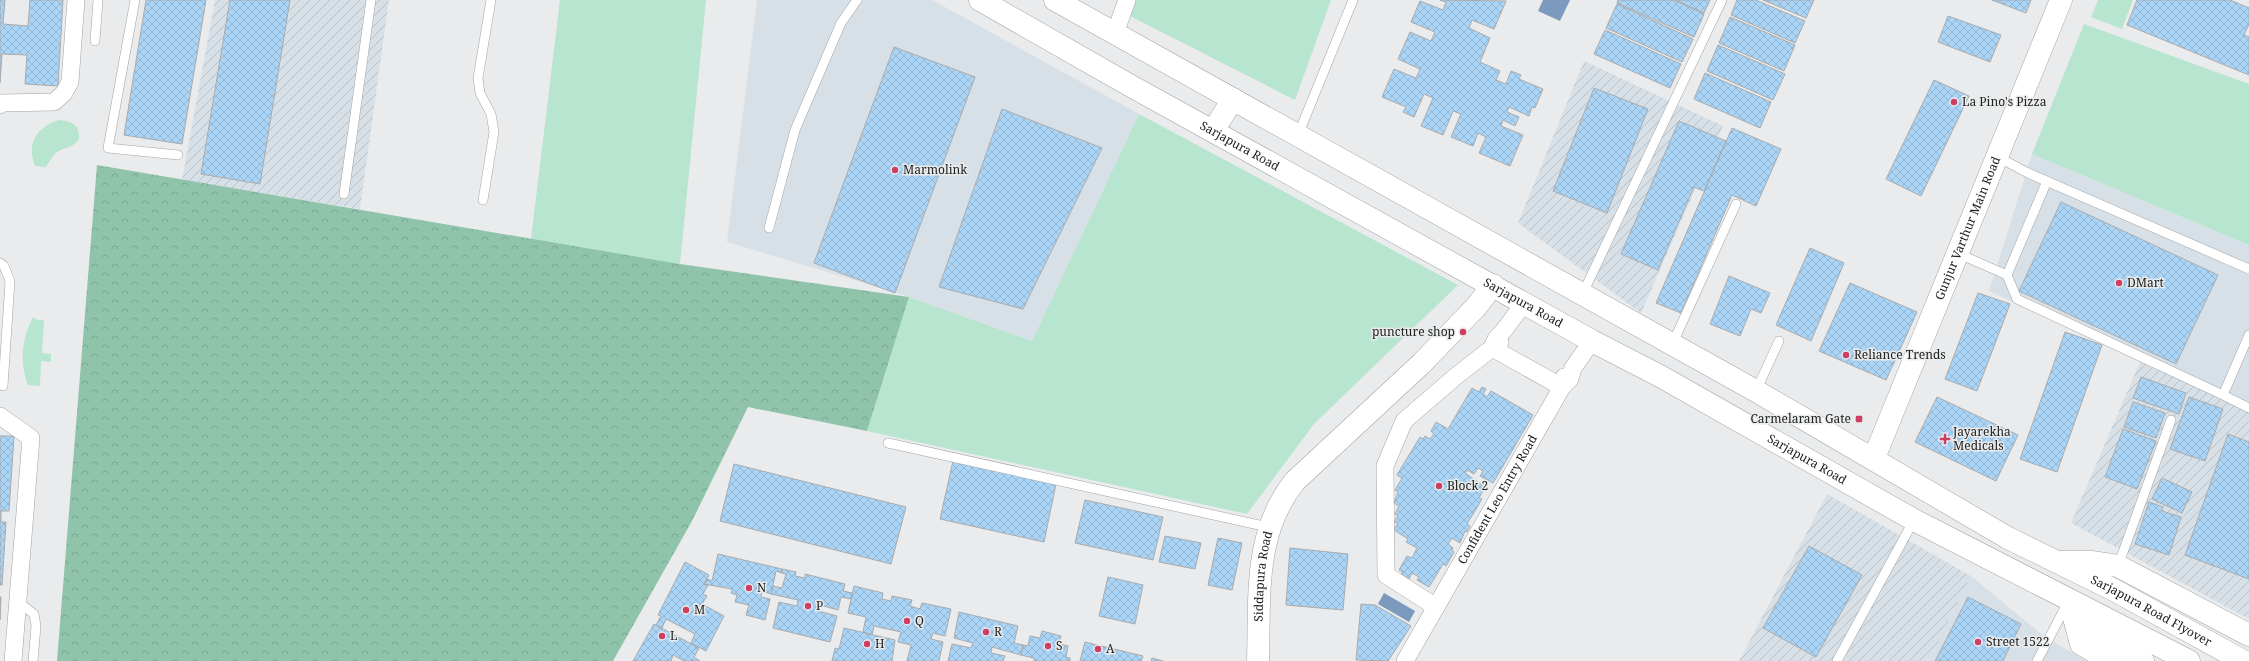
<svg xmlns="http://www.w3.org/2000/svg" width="2249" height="661" viewBox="0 0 2249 661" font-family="'Noto Serif',serif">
<defs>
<pattern id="industrial-furrows" width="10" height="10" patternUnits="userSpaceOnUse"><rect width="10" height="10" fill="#d8e0e7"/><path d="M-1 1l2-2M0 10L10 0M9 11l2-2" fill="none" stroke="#b9c0c6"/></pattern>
<pattern id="forest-crowns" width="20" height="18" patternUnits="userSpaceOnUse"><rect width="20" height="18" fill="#8fc4ab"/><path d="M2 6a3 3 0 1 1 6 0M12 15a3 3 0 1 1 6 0" fill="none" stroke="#7ba893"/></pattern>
<pattern id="building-cross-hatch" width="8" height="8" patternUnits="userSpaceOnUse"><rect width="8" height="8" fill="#abd5f7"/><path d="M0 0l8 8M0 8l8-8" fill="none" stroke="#93b7d3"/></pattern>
</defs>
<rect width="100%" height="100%" fill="#eaebec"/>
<path fill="#d8e0e7" d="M 757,0 L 932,0 L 1139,114 L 1032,341 L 904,295 L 727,242 Z
M 2032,154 L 2249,245 L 2249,411 L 1989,291 Z
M 1971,576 L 2045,637 L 2086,661 L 1929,661 Z"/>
<path fill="url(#industrial-furrows)" d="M 215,0 L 389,0 L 360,209 L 182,180 Z
M 1584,61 L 1723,126 L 1641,313 L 1518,223 Z
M 2140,362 L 2249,411 L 2249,619 L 2071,523 Z
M 1827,494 L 1971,576 L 1929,661 L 1739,661 Z"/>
<path fill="#b7e5cf" d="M 560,0 L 706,0 L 680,264 L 531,239 Z
M 1133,0 L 1331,0 L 1295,100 L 1128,15 Z
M 2098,0 L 2133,0 L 2122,29 L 2091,17 Z
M 2084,24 L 2249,84 L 2249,245 L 2032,154 Z
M 1139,114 L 1458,285 L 1314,424 L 1247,514 L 867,431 L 909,297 L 1032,341 Z
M 59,120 C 72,121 80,125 79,139 C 74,146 71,146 63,149 C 55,151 50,160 46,167 L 35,166 C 26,143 37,127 59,120 Z
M 33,317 L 37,320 L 44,320 L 42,353 L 51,354 L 51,362 L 41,361 L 40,386 L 28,385 C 19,362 22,338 33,317 Z"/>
<path fill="url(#forest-crowns)" d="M 97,165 L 680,264 L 909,297 L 867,431 L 748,407 L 692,521 L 613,661 L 57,661 Z"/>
<path fill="#7c99be" d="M 1543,0 L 1570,0 L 1560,21 L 1538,11 Z
M 1384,593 L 1415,611 L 1409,622 L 1378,604 Z"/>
<path fill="url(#building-cross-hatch)" stroke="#a9aaab" d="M 0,0 L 5,0 L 3,24 L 28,26 L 30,0 L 63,0 L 58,86 L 25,84 L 27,55 L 2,54 L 0,83 Z
M 146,0 L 206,0 L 182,144 L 124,135 Z
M 230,0 L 290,0 L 260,184 L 201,174 Z
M 1440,0 L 1506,1 L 1494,29 L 1472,20 L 1469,28 L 1490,38 L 1480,62 L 1500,71 L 1496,80 L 1506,84 L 1511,71 L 1521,75 L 1519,79 L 1543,89 L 1535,108 L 1532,107 L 1529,116 L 1509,107 L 1507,112 L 1519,117 L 1515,126 L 1503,120 L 1501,126 L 1523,135 L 1510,166 L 1479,153 L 1486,137 L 1478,133 L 1473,146 L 1451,137 L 1461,114 L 1453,111 L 1443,135 L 1421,126 L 1433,98 L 1424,94 L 1414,117 L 1403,112 L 1406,107 L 1382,97 L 1394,69 L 1416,78 L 1420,69 L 1398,59 L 1410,32 L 1431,41 L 1435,32 L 1411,22 L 1420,1 L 1443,10 L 1446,2 Z
M 1618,0 L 1674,0 L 1704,14 L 1694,37 L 1617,3 Z
M 1675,0 L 1710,0 L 1704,13 Z
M 1737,0 L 1756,0 L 1805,21 L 1795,43 L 1731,15 Z
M 1763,0 L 1814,0 L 1806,18 Z
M 1992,0 L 2031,0 L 2026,13 Z
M 2137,0 L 2230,0 L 2249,8 L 2249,24 L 2244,35 L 2249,37 L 2249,75 L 2127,25 Z
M 1617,4 L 1693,39 L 1682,62 L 1606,28 Z
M 1948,16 L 2001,35 L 1990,62 L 1938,42 Z
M 1730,17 L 1795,45 L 1784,71 L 1719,43 Z
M 1605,30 L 1681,64 L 1670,88 L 1594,54 Z
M 1718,45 L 1785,74 L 1773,100 L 1707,71 Z
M 894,47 L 975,77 L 895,293 L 814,263 Z
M 1705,73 L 1771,102 L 1760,128 L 1694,99 Z
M 1934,80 L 1969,96 L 1921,196 L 1886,179 Z
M 1594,88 L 1648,109 L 1607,213 L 1553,191 Z
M 1002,109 L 1102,148 L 1023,309 L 939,287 Z
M 1679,121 L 1726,141 L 1704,191 L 1694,187 L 1658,270 L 1621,254 Z
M 1732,128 L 1781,149 L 1756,206 L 1732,195 L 1681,313 L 1656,303 Z
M 2061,202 L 2218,275 L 2176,364 L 2019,291 Z
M 1810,248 L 1844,263 L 1811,341 L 1776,325 Z
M 1729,276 L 1770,293 L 1761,313 L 1751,309 L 1740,336 L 1710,324 Z
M 1850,283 L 1917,312 L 1886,380 L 1819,351 Z
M 1978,293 L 2010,304 L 1977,391 L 1945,379 Z
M 2065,332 L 2102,345 L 2057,472 L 2020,459 Z
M 2141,377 L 2186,393 L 2179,414 L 2133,398 Z
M 1482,387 L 1486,389 L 1483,394 L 1487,397 L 1491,391 L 1533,415 L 1493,483 L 1480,476 L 1483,471 L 1478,468 L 1474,474 L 1467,470 L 1465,473 L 1482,485 L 1481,487 L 1484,489 L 1479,498 L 1482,499 L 1467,524 L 1470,526 L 1467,532 L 1465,531 L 1460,543 L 1452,538 L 1448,544 L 1453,548 L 1452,551 L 1454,552 L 1446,566 L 1443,564 L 1429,587 L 1417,580 L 1419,577 L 1412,573 L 1409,579 L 1401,574 L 1403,572 L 1399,570 L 1407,556 L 1412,558 L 1417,548 L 1406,542 L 1408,539 L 1394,530 L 1398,523 L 1394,522 L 1398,516 L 1395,514 L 1399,506 L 1394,503 L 1398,492 L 1395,490 L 1402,478 L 1397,475 L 1420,437 L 1423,439 L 1425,436 L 1430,439 L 1434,434 L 1431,431 L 1436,422 L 1448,429 L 1472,388 L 1479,392 Z
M 1937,397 L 2018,435 L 1996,481 L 1915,442 Z
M 2189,397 L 2223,409 L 2205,461 L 2170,449 Z
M 2133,402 L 2165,413 L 2156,438 L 2124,427 Z
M 2123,429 L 2156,441 L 2137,489 L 2105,477 Z
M 2228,434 L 2249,442 L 2249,579 L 2185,555 Z
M 0,436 L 14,436 L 9,511 L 1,511 L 1,522 L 6,522 L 2,585 L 0,585 Z
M 953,461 L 1056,484 L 1044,542 L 940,519 Z
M 734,464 L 906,507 L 891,564 L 720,521 Z
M 2162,478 L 2192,492 L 2182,513 L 2152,499 Z
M 1085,500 L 1163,517 L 1153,560 L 1075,543 Z
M 2149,502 L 2163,507 L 2162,511 L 2181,517 L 2169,555 L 2135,544 Z
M 1165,536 L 1201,543 L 1195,569 L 1159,562 Z
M 1218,538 L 1242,543 L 1232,590 L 1208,585 Z
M 1809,546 L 1862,575 L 1816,657 L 1763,628 Z
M 1290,548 L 1348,554 L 1343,610 L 1286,605 Z
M 718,554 L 782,569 L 782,573 L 776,571 L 771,594 L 762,591 L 761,597 L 770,599 L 765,620 L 746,615 L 749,605 L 735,602 L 737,595 L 731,593 L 732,589 L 704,584 L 707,579 L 712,581 Z
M 685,562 L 709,575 L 704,584 L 708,585 L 703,594 L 707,596 L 702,604 L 724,616 L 706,651 L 691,643 L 695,634 L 666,619 L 662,628 L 656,625 L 661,616 L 658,615 Z
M 782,569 L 796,572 L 795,576 L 805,578 L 805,574 L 845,584 L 843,591 L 852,593 L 851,599 L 841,597 L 838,610 L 820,605 L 818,611 L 837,616 L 830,642 L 773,628 L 779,602 L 797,606 L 798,600 L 771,594 L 773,586 L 782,588 L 786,574 L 782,573 Z
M 1108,577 L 1143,585 L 1135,624 L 1099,616 Z
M 854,586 L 883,593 L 882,599 L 891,601 L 892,596 L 912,600 L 910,606 L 920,609 L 922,603 L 951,609 L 945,636 L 933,633 L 931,639 L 943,642 L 939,661 L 907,661 L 911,645 L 898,642 L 901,632 L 874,626 L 872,635 L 863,632 L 866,617 L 848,613 Z
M 0,597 L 1,597 L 0,620 Z
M 1968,597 L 2021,624 L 2003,661 L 1935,661 Z
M 1361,604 L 1375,605 L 1411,626 L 1388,661 L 1356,660 Z
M 959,612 L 1018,626 L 1014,643 L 1023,645 L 1021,655 L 992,647 L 991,653 L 1005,656 L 1003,661 L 948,661 L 952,644 L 971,648 L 973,643 L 954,638 Z
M 654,624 L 699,648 L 694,657 L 700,661 L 684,661 L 673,655 L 671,661 L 633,661 Z
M 844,628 L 895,640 L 892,661 L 832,661 L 835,648 L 839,649 Z
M 1042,631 L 1061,636 L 1059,644 L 1068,646 L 1066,657 L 1070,658 L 1070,661 L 1034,661 L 1034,658 L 1021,655 L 1023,645 L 1028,646 L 1030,636 L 1040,638 Z
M 1085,642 L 1143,656 L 1141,661 L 1080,661 Z
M 1152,658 L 1163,661 L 1151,661 Z"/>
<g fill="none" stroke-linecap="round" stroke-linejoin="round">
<g stroke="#a2a3a4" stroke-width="10">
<path id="lane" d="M 135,0 L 108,148 L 178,155
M 95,41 L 98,0
M 1298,135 L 1353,0
M 1998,157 L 2028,173 L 2249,269
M 344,194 L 371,0
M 483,200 L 494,132 L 491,114 L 480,93 L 478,78 L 491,0
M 769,228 L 795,130 L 841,23 L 857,0
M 1959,254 L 2007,275 L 2017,299 L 2223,395 L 2249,335
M 0,263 L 4,266 L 10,281 L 3,386
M 2007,275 L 2047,181
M 1583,293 L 1722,0
M 1672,345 L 1736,204
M 1756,391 L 1779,341
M 2223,395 L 2249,408
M 888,443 L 1268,527
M 2118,566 L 2171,420
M 17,601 L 34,614 L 36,626 L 33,661
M 1837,661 L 1914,520
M 2037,661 L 2068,602"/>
</g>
<g stroke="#a2a3a4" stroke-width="18">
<g id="street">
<path d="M 1115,33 L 1127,0"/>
<path d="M 0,105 L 2,103 L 54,102 L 64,93 L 70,82 L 76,0"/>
<path d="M 1500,342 L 1492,348 L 1562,387 L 1564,377"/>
<path d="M 0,416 L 31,438 L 13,661"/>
<path d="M 1436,607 L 1386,575 L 1385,466 L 1404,421 L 1455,377 L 1492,348 L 1496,339 L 1505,329 L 1524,303"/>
<path id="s1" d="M 1405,661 L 1562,387 L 1570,379 L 1573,368 L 1592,341"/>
</g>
</g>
<g stroke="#a2a3a4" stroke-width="23">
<g id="secondary">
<path id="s2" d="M 1874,458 L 2061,0"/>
<path d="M 2059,562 L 2091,562 L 2118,566 L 2249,635"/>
<path d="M 2083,607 L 2090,631 L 2143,661"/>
<path d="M 2073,614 L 2081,644 L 2111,661"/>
<path id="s3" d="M 1258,661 C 1260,598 1253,533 1295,481 L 1421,364 L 1476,307 L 1493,285"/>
</g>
</g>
<g stroke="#a2a3a4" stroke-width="23">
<g id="primary">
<path id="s4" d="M 980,0 L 1131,86 L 1592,341 L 1660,376 L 1914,520 L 2189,661"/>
<path id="s5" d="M 1055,0 L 1756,391 L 2008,538 L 2114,590 L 2243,661"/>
<path d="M 1213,131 L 1233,99"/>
</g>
</g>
<use href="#lane" stroke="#fff" stroke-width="9"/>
<use href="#street" stroke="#fff" stroke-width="17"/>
<use href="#secondary" stroke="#fff" stroke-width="22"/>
<use href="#primary" stroke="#fff" stroke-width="22"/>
</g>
<g fill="#cd3e62" stroke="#eaebec" stroke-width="1.5">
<circle cx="1954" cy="102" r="4"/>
<circle cx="895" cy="170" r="4"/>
<circle cx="2119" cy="283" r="4"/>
<circle cx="1463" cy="332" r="4"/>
<circle cx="1846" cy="355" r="4"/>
<rect x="1855" y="415" width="8" height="8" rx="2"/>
<path d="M1943 433h4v4h4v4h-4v4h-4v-4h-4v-4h4z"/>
<circle cx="1439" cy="486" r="4"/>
<circle cx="749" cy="588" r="4"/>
<circle cx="808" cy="606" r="4"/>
<circle cx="686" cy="610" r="4"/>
<circle cx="907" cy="621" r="4"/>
<circle cx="986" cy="632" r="4"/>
<circle cx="662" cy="636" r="4"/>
<circle cx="1978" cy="642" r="4"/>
<circle cx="867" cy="644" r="4"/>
<circle cx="1048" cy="646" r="4"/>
<circle cx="1098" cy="649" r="4"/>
</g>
<g text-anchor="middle" stroke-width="3" stroke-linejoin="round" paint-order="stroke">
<g font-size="12" fill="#202121" stroke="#eaebec" text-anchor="start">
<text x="1962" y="106">La Pino's Pizza</text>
<text x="903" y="174">Marmolink</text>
<text x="2127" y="287">DMart</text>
<text x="1455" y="336" text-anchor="end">puncture shop</text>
<text x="1854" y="359">Reliance Trends</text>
<text x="1851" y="423" text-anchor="end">Carmelaram Gate</text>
<text x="1953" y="436">Jayarekha<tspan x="1953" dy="14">Medicals</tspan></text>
<text x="1447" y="490">Block 2</text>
<text x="757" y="592">N</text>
<text x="816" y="610">P</text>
<text x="694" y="614">M</text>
<text x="915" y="625">Q</text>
<text x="994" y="636">R</text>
<text x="670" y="640">L</text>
<text x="1986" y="646">Street 1522</text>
<text x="875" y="648">H</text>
<text x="1056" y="650">S</text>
<text x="1106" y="653">A</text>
</g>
<g font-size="12" fill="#202121" stroke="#eaebec">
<text dy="4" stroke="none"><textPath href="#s4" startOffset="298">Sarjapura Road</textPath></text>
<text dy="4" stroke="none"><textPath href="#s2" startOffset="248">Gunjur Varthur Main Road</textPath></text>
<text dy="4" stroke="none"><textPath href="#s4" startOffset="622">Sarjapura Road</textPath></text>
<text dy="4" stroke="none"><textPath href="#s4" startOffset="946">Sarjapura Road</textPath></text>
<text dy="4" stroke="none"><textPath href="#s1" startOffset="186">Confident Leo Entry Road</textPath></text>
<text dy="4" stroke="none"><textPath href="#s3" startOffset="85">Siddapura Road</textPath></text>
<text dy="4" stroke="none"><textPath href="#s5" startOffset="1255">Sarjapura Road Flyover</textPath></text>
</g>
</g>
</svg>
